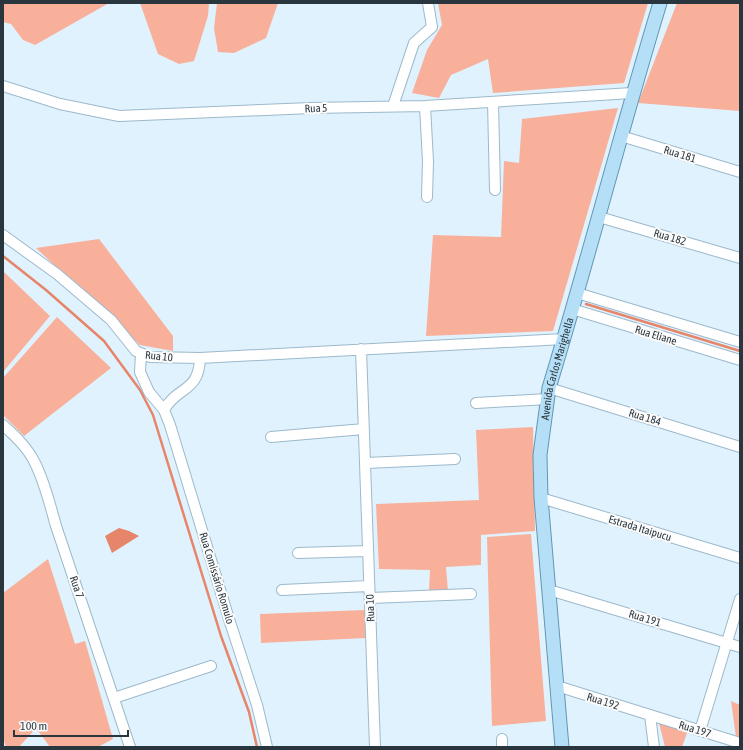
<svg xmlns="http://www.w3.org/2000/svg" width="743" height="750" viewBox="0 0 743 750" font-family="'Asap Condensed',sans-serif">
<rect width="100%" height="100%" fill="#e0f2fe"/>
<path fill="#f8b09a" d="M 3,3 L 109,3 L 35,45 L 23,40 L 11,24 L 3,22 Z
M 140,3 L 209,3 L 208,16 L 194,61 L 179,64 L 158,54 Z
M 217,3 L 278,3 L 266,38 L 234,53 L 218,52 L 214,28 Z
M 438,3 L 648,3 L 624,83 L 493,93 L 488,59 L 451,75 L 439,98 L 412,93 L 427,50 L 442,25 Z
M 677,3 L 740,3 L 740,111 L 638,103 Z
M 618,108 L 553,331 L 426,336 L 433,235 L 501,237 L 504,161 L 519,163 L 522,119 Z
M 99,239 L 173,336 L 173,351 L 140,345 L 36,248 Z
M 3,271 L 50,316 L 3,372 Z
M 57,317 L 111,368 L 24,436 L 3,415 L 3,378 Z
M 533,427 L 535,531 L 481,535 L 481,565 L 446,567 L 448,591 L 429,592 L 430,570 L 379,569 L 376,504 L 479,500 L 476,430 Z
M 531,534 L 546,721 L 492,726 L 487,537 Z
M 48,559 L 75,644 L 85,641 L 113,739 L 98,747 L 50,747 L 36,728 L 19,747 L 6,747 L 3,738 L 3,593 Z
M 365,610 L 366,638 L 261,643 L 260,614 Z
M 731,701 L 740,705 L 740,747 L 731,747 L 736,737 Z
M 658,719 L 691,733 L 687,733 L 682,747 L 665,747 Z"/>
<path fill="#e68569" d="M 119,528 L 129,531 L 139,536 L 112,553 L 105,536 Z"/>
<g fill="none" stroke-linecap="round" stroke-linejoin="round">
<path stroke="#e68569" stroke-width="2.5" d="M 3,256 L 46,290 L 104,341 L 140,390 L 153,415 L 221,636 L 249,712 L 257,747
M 586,304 L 740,351"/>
<g stroke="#9cb9cb" stroke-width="12">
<path id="minor" d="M 3,86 L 60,104 L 119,116 L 311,108 L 425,106 L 632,93
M 493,102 L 495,190
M 393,106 L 414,43 L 432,27 L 428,3
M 425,106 L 428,161 L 427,197
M 621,136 L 740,172
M 599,217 L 740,258
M 3,235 L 57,274 L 111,320 L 136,351 L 150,357 L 200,358 L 564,339
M 577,293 L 740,342
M 572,309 L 740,360
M 361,349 L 375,747
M 141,354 L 140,372 L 149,392 L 164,410
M 200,358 C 199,393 177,386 164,410 L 170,425 L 229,619 L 257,705 L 267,747
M 549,388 L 740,447
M 476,403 L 548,399
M 3,425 C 15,436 28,448 35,463 C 45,483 50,505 56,526 L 130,747
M 271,437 L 364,429
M 366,463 L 455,459
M 541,498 L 740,558
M 298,553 L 368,551
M 282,590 L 369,586
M 549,590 L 740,647
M 370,598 L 471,594
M 557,686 L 740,743
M 114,698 L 211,666
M 650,715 L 654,747
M 700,731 L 740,599
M 502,739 L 502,747"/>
</g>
<g stroke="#6496b3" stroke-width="15">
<g id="major">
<path id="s1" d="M 562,747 L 541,498 L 540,455 L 549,388 C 588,260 621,131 660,3"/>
</g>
</g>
<use href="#minor" stroke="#fff" stroke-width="10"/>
<use href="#major" stroke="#b5dff7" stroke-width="13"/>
</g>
<g text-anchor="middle" stroke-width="4" stroke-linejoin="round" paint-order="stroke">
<g font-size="11" fill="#2a363d" stroke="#fcfcfc">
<text transform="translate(316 108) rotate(-2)" y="4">Rua 5</text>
<text transform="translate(680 154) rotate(17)" y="4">Rua 181</text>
<text transform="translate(670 237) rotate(16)" y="4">Rua 182</text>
<text transform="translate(656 335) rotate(17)" y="4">Rua Eliane</text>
<text transform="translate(159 356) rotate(6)" y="4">Rua 10</text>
<text dy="4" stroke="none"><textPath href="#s1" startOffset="381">Avenida Carlos Marighella</textPath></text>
<text transform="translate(645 417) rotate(17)" y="4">Rua 184</text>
<text transform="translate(640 528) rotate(17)" y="4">Estrada Itaipucu</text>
<text transform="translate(217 578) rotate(73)" y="4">Rua Comissário Romulo</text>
<text transform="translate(77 587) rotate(71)" y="4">Rua 7</text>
<text transform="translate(370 608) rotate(-92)" y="4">Rua 10</text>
<text transform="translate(645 618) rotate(17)" y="4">Rua 191</text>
<text transform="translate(603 701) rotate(17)" y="4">Rua 192</text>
<text transform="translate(695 729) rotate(17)" y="4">Rua 197</text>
</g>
</g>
<rect width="743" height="750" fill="none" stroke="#2a363d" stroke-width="8"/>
<path d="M14 730v6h114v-6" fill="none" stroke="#2a363d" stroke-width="2"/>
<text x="20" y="730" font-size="12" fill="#2a363d" stroke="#fcfcfc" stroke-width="3" paint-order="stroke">100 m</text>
</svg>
